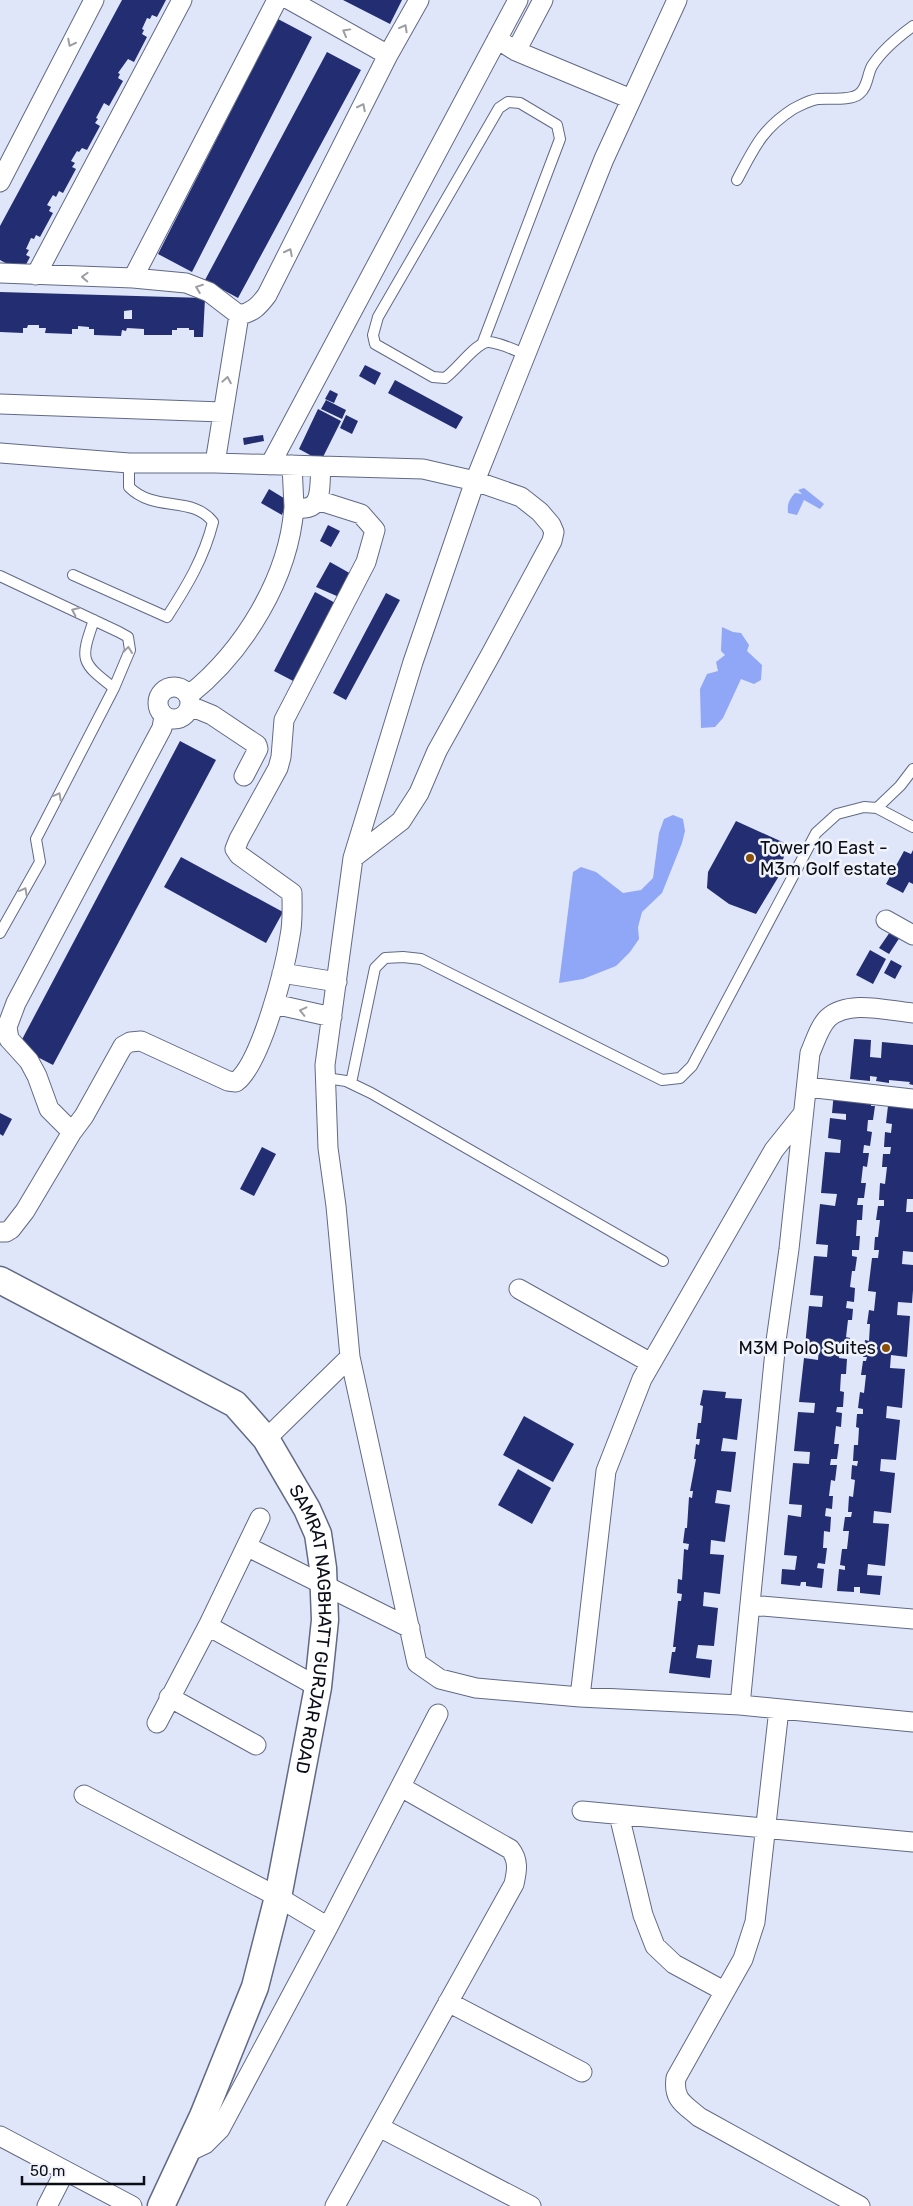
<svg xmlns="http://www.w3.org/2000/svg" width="913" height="2206" viewBox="0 0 913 2206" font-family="Rubik,sans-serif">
<rect width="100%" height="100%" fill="#e0e6fa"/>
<path fill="#90a6f6" d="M 804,488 L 824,504 L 820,509 L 804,500 L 797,515 L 788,513 C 787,504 789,500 795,493 L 802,494 L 798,490 Z
M 722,627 L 733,632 L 741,633 L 749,645 L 747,651 L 762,665 L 761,680 L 754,684 L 741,679 L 723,718 L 715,727 L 701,728 L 700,689 L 707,674 L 718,671 L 716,662 L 725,655 L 721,651 Z
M 673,815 L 683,819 L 685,831 L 682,843 L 662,893 L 642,912 L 638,927 L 639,939 L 630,952 L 616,966 L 583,979 L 559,983 L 573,872 L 581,867 L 596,872 L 623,893 L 641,890 L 653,878 L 659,833 L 664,819 Z"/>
<path fill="#222d72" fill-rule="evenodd" d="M 122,0 L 166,0 L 157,17 L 152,15 L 150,19 L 147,18 L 142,29 L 144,30 L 142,34 L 147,37 L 134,62 L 128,59 L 118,73 L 120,74 L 118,78 L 123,81 L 109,106 L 104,103 L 96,118 L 98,119 L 95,123 L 100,126 L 87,150 L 82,148 L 79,152 L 77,151 L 71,161 L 75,163 L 72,167 L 76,169 L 63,193 L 59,191 L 56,197 L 53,195 L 47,205 L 51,207 L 49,211 L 53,213 L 40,237 L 36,235 L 34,239 L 31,238 L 26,249 L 29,250 L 26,255 L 30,257 L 22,272 L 0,260 L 0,226 Z
M 343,0 L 402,0 L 390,24 Z
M 278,19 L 312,37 L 192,272 L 158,254 Z
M 327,52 L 361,70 L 238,298 L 205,280 Z
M 0,292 L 205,298 L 203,337 L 194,337 L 194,330 L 189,330 L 189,328 L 177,328 L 177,330 L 172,330 L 172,335 L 144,335 L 144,329 L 127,328 L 126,331 L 122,330 L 121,336 L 94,335 L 94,329 L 89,329 L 89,327 L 78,326 L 78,329 L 72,329 L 72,334 L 45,333 L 46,328 L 39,328 L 39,325 L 28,325 L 27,328 L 23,328 L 23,333 L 0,332 ZM 132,310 L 132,319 L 124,319 L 124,311 Z
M 365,365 L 381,373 L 375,385 L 359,376 Z
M 395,380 L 463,417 L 456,429 L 388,393 Z
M 330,390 L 338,394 L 334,403 L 325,399 Z
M 326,400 L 346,410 L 342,419 L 321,409 Z
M 318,409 L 341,421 L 321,461 L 299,449 Z
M 346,415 L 358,421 L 352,434 L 340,428 Z
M 263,435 L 264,441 L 244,445 L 243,438 Z
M 269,489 L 287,500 L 282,515 L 261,503 Z
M 328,525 L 340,531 L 331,547 L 320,541 Z
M 330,562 L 353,575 L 339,597 L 316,587 Z
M 315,592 L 339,605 L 297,683 L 274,671 Z
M 386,593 L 400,600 L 346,700 L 333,693 Z
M 180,741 L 216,760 L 53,1065 L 18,1047 Z
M 736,821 L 787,844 L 779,876 L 756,914 L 729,904 L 707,888 L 708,872 Z
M 913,850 L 913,884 L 909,882 L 903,893 L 886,884 L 904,851 L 911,854 Z
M 181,857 L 283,912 L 266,943 L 164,887 Z
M 890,932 L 900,937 L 889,954 L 879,948 Z
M 870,950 L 886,959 L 873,984 L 856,975 Z
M 891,960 L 902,966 L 895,979 L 884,973 Z
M 854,1039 L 871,1040 L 870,1057 L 881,1058 L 882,1042 L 913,1045 L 913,1085 L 909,1084 L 910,1082 L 889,1080 L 889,1083 L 876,1081 L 877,1077 L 870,1076 L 870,1081 L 850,1079 Z
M 834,1092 L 872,1096 L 871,1106 L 875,1106 L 873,1120 L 868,1120 L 867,1131 L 872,1132 L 870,1146 L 864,1145 L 863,1153 L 869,1153 L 867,1167 L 863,1166 L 861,1183 L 866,1183 L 864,1198 L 858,1198 L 857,1205 L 863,1205 L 862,1220 L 857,1220 L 856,1236 L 860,1236 L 859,1250 L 852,1250 L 852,1256 L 857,1257 L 855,1271 L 852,1271 L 850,1287 L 855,1288 L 854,1302 L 847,1301 L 846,1308 L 853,1309 L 852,1320 L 848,1320 L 846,1337 L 850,1338 L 848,1353 L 840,1352 L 839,1358 L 847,1359 L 846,1374 L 841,1374 L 840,1391 L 844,1392 L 843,1407 L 837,1407 L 836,1412 L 842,1413 L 841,1427 L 836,1426 L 834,1444 L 839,1444 L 837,1459 L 831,1459 L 830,1465 L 837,1465 L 835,1481 L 831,1480 L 829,1496 L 833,1496 L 832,1509 L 826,1508 L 825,1516 L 831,1517 L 830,1532 L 824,1531 L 823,1548 L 827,1548 L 825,1564 L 818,1563 L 817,1568 L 824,1569 L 822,1588 L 806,1586 L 806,1582 L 801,1582 L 800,1586 L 781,1584 L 782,1569 L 795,1570 L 797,1556 L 784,1555 L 788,1515 L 801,1517 L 802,1505 L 789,1504 L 793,1463 L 809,1464 L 810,1452 L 794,1451 L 798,1412 L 814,1413 L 815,1403 L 799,1402 L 804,1358 L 818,1360 L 819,1347 L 805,1346 L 809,1306 L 822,1307 L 823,1296 L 810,1295 L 814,1256 L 827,1257 L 828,1245 L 816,1244 L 820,1204 L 835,1206 L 837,1194 L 821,1193 L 825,1152 L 840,1153 L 841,1140 L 828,1138 L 830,1118 L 846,1120 L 846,1114 L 832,1113 Z
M 896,1099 L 913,1101 L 913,1199 L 907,1199 L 906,1212 L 913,1212 L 913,1252 L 903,1251 L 902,1264 L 913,1265 L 913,1290 L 912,1303 L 898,1302 L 897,1315 L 910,1316 L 907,1357 L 891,1355 L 890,1368 L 905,1369 L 902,1408 L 887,1406 L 886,1418 L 900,1420 L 896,1460 L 881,1459 L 880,1471 L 895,1473 L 891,1513 L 874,1511 L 873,1523 L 889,1524 L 885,1566 L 868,1564 L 867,1575 L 882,1576 L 880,1595 L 860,1593 L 860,1587 L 854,1587 L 854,1592 L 837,1591 L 839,1569 L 845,1570 L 845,1566 L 840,1565 L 842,1549 L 847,1549 L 849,1531 L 843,1531 L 845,1517 L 851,1517 L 852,1512 L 848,1512 L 849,1496 L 853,1497 L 855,1480 L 851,1479 L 852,1465 L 857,1466 L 858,1461 L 853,1461 L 854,1445 L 858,1445 L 859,1428 L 856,1427 L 857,1414 L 863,1414 L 863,1409 L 858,1408 L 860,1392 L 864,1393 L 866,1375 L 861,1375 L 863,1361 L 866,1361 L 867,1357 L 863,1357 L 865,1340 L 869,1341 L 870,1324 L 867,1324 L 869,1310 L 874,1311 L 876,1292 L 868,1291 L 872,1258 L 878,1258 L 879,1250 L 874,1250 L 875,1237 L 878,1237 L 880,1220 L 876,1220 L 878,1206 L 884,1206 L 884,1200 L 879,1200 L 880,1183 L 885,1184 L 887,1167 L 882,1167 L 883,1154 L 890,1154 L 891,1147 L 884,1147 L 885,1132 L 891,1133 L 892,1124 L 886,1123 L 888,1106 L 895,1107 Z
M 0,1113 L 12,1119 L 3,1136 L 0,1134 Z
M 262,1147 L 276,1154 L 254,1196 L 240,1189 Z
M 703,1390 L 726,1392 L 725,1398 L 742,1399 L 737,1440 L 723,1438 L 721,1451 L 736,1452 L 731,1492 L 717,1490 L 715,1503 L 730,1505 L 725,1542 L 711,1540 L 710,1554 L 724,1555 L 720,1594 L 704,1592 L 703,1606 L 718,1608 L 714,1646 L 698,1645 L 696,1658 L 712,1660 L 710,1678 L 669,1673 L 672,1652 L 675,1652 L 676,1647 L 673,1647 L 678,1601 L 681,1601 L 682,1594 L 677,1593 L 678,1579 L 682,1580 L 684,1549 L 688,1550 L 689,1544 L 683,1543 L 685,1528 L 687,1528 L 689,1497 L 692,1498 L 693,1491 L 690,1491 L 696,1459 L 694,1459 L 696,1444 L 699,1445 L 700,1439 L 696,1439 L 698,1423 L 701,1423 L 703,1406 L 700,1405 Z
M 524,1416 L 574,1444 L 553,1482 L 503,1455 Z
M 518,1469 L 551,1488 L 532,1524 L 498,1505 Z"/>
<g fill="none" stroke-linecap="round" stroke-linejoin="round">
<g stroke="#616985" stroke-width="12">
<path id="lane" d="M 737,180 C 754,148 762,129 793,109 C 801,105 809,100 818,99 C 830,98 850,101 859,94 C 868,87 867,75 872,66 C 882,50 898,37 913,26
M 483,342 L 560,139 L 557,125 L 520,103 L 508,102 L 499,108 L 378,317 L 373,335 L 375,344 L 433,377 L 445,378 C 457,370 477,341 489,342 C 501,343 515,350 526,355
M 73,575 L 167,617 C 187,586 204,558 213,522 C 192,495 155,513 129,487 L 129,463
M 0,576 L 119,632 L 128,637 L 130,650 L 114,688 L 36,839 L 40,862 L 0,933
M 94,620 C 80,660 80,662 114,688
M 877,808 L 913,827
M 326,1078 L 346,1081 L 371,1093 L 663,1261
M 351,1083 L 375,968 L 385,958 L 403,957 L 421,959 L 662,1080 L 680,1078 L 692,1066 L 816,833 L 837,814 L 864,807 L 877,808 L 900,786 L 913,769"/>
</g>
<g stroke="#616985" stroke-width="21">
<path id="street" d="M 290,0 L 388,55
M 497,39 L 516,51 L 631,99
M 516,51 L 543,0
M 0,182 L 94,0
M 0,273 L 133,278 L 186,283 L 209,292 L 239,315 C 252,313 259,306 267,295 L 388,55 L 419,0
M 36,275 L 182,0
M 133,278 L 277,0
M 0,404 L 222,412
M 0,453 L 129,463 L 215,463 L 423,469 L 475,481 L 521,497 L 540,512 L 551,525 L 554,532 L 552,541 L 491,654 L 437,751 L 419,793 L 401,821 L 353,858 L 325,1065 L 328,1148 L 336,1206 L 350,1357 L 417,1663 L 440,1679 L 476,1688 L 580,1697 L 740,1705 L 913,1722
M 215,463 L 239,315
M 270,465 L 518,0
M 292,465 L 294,507 C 324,514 319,488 321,466
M158 703a16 16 0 1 1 32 0a16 16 0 1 1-32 0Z
M 189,695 C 244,651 289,578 294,507
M 190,706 L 212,715 L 257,745 L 258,749 L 244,776
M 353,858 L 413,662 L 475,481 L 604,159 L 677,0
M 886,920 L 913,935
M 282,973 L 337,982
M 274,1004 L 332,1017
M 807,1087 L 913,1099
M 72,1132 L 49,1109 L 37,1076 L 29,1061 L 9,1039 L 7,1027 L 16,1003 L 162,728 L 164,716
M 0,1232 L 6,1232 L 11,1229 L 25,1211 L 72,1132 L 84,1116 L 123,1046 L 130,1042 L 141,1041 L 228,1081 L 236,1082 C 261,1063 285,969 290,936 C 293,922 292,907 292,893 L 239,855 L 235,849 L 239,839 L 278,768 L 281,757 L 284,720 L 366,562 L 375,530 L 361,514 L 317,500
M 519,1289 L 651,1363
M 266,1439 L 350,1357
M 248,1547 L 410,1628
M 750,1605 L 913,1619
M 208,1626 L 318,1687
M 169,1697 L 256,1745
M 580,1697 L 606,1471 L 642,1379 L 774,1150 L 802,1115
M 740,1705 L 776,1341 L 789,1249 L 810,1053 C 815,1042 819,1027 828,1018 C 849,999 888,1011 913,1013
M 779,1709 L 755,1922 L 743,1959 L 676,2078 C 673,2100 684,2104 699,2117 L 860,2206
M 157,1723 L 208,1626 L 260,1518
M 84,1795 L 278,1897 L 328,1927
M 582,1811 L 913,1842
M 619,1815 L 643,1915 L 655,1946 L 674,1964 L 724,1991
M 448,2002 L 582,2072
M 379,2127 L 531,2206
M 0,2136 L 132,2206
M 186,2153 L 205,2144 L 220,2129 L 328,1927 L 438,1714
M 47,2206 L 65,2171
M 335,2206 L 514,1884 C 517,1871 519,1860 510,1849 L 401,1787"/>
</g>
<g stroke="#616985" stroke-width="29">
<g id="secondary">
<path id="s1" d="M 0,1280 L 235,1404 L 266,1439 L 307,1509 L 318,1534 L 323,1568 L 325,1620 L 318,1687 L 278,1897 L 255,1987 L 203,2116 L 161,2206"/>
</g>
</g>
<use href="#lane" stroke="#fff" stroke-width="10"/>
<use href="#street" stroke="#fff" stroke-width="19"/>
<use href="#secondary" stroke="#fff" stroke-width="26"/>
</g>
<defs><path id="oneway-chevron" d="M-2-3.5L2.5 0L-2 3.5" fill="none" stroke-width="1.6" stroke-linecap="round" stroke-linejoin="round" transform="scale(1.25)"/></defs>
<g stroke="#9d9ea2">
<use href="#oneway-chevron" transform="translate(404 28) rotate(-61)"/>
<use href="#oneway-chevron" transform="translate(346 32) rotate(-151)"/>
<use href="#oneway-chevron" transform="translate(71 43) rotate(117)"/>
<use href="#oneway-chevron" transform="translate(362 107) rotate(-63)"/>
<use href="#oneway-chevron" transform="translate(289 252) rotate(-63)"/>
<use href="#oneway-chevron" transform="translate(85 277) rotate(-178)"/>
<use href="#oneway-chevron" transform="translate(199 288) rotate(-159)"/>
<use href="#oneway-chevron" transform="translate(227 380) rotate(-80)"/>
<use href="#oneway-chevron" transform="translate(75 611) rotate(-155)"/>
<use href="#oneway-chevron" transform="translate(128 650) rotate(-83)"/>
<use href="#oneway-chevron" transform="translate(58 796) rotate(-62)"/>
<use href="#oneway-chevron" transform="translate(24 891) rotate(-61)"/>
<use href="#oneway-chevron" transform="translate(303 1011) rotate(-167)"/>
</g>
<g fill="#894e08" stroke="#f1f3fa" stroke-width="2">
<circle cx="750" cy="858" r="5"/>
<circle cx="886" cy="1348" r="5"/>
</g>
<g text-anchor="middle" stroke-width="5" stroke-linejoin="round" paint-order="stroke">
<g font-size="18" fill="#0a0d17" stroke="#f1f3fa" text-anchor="start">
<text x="760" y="854">Tower 10 East -<tspan x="760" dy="21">M3m Golf estate</tspan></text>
<text x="876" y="1354" text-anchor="end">M3M Polo Suites</text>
</g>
<g font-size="18" fill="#0a0d17" stroke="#f1f3fa">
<text dy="6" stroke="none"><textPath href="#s1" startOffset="515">SAMRAT NAGBHATT GURJAR ROAD</textPath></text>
</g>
</g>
<path d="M22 2176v8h122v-8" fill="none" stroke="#0a0d17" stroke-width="2.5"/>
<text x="30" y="2176" font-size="15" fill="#0a0d17" stroke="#f1f3fa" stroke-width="4" paint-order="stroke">50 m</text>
</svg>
